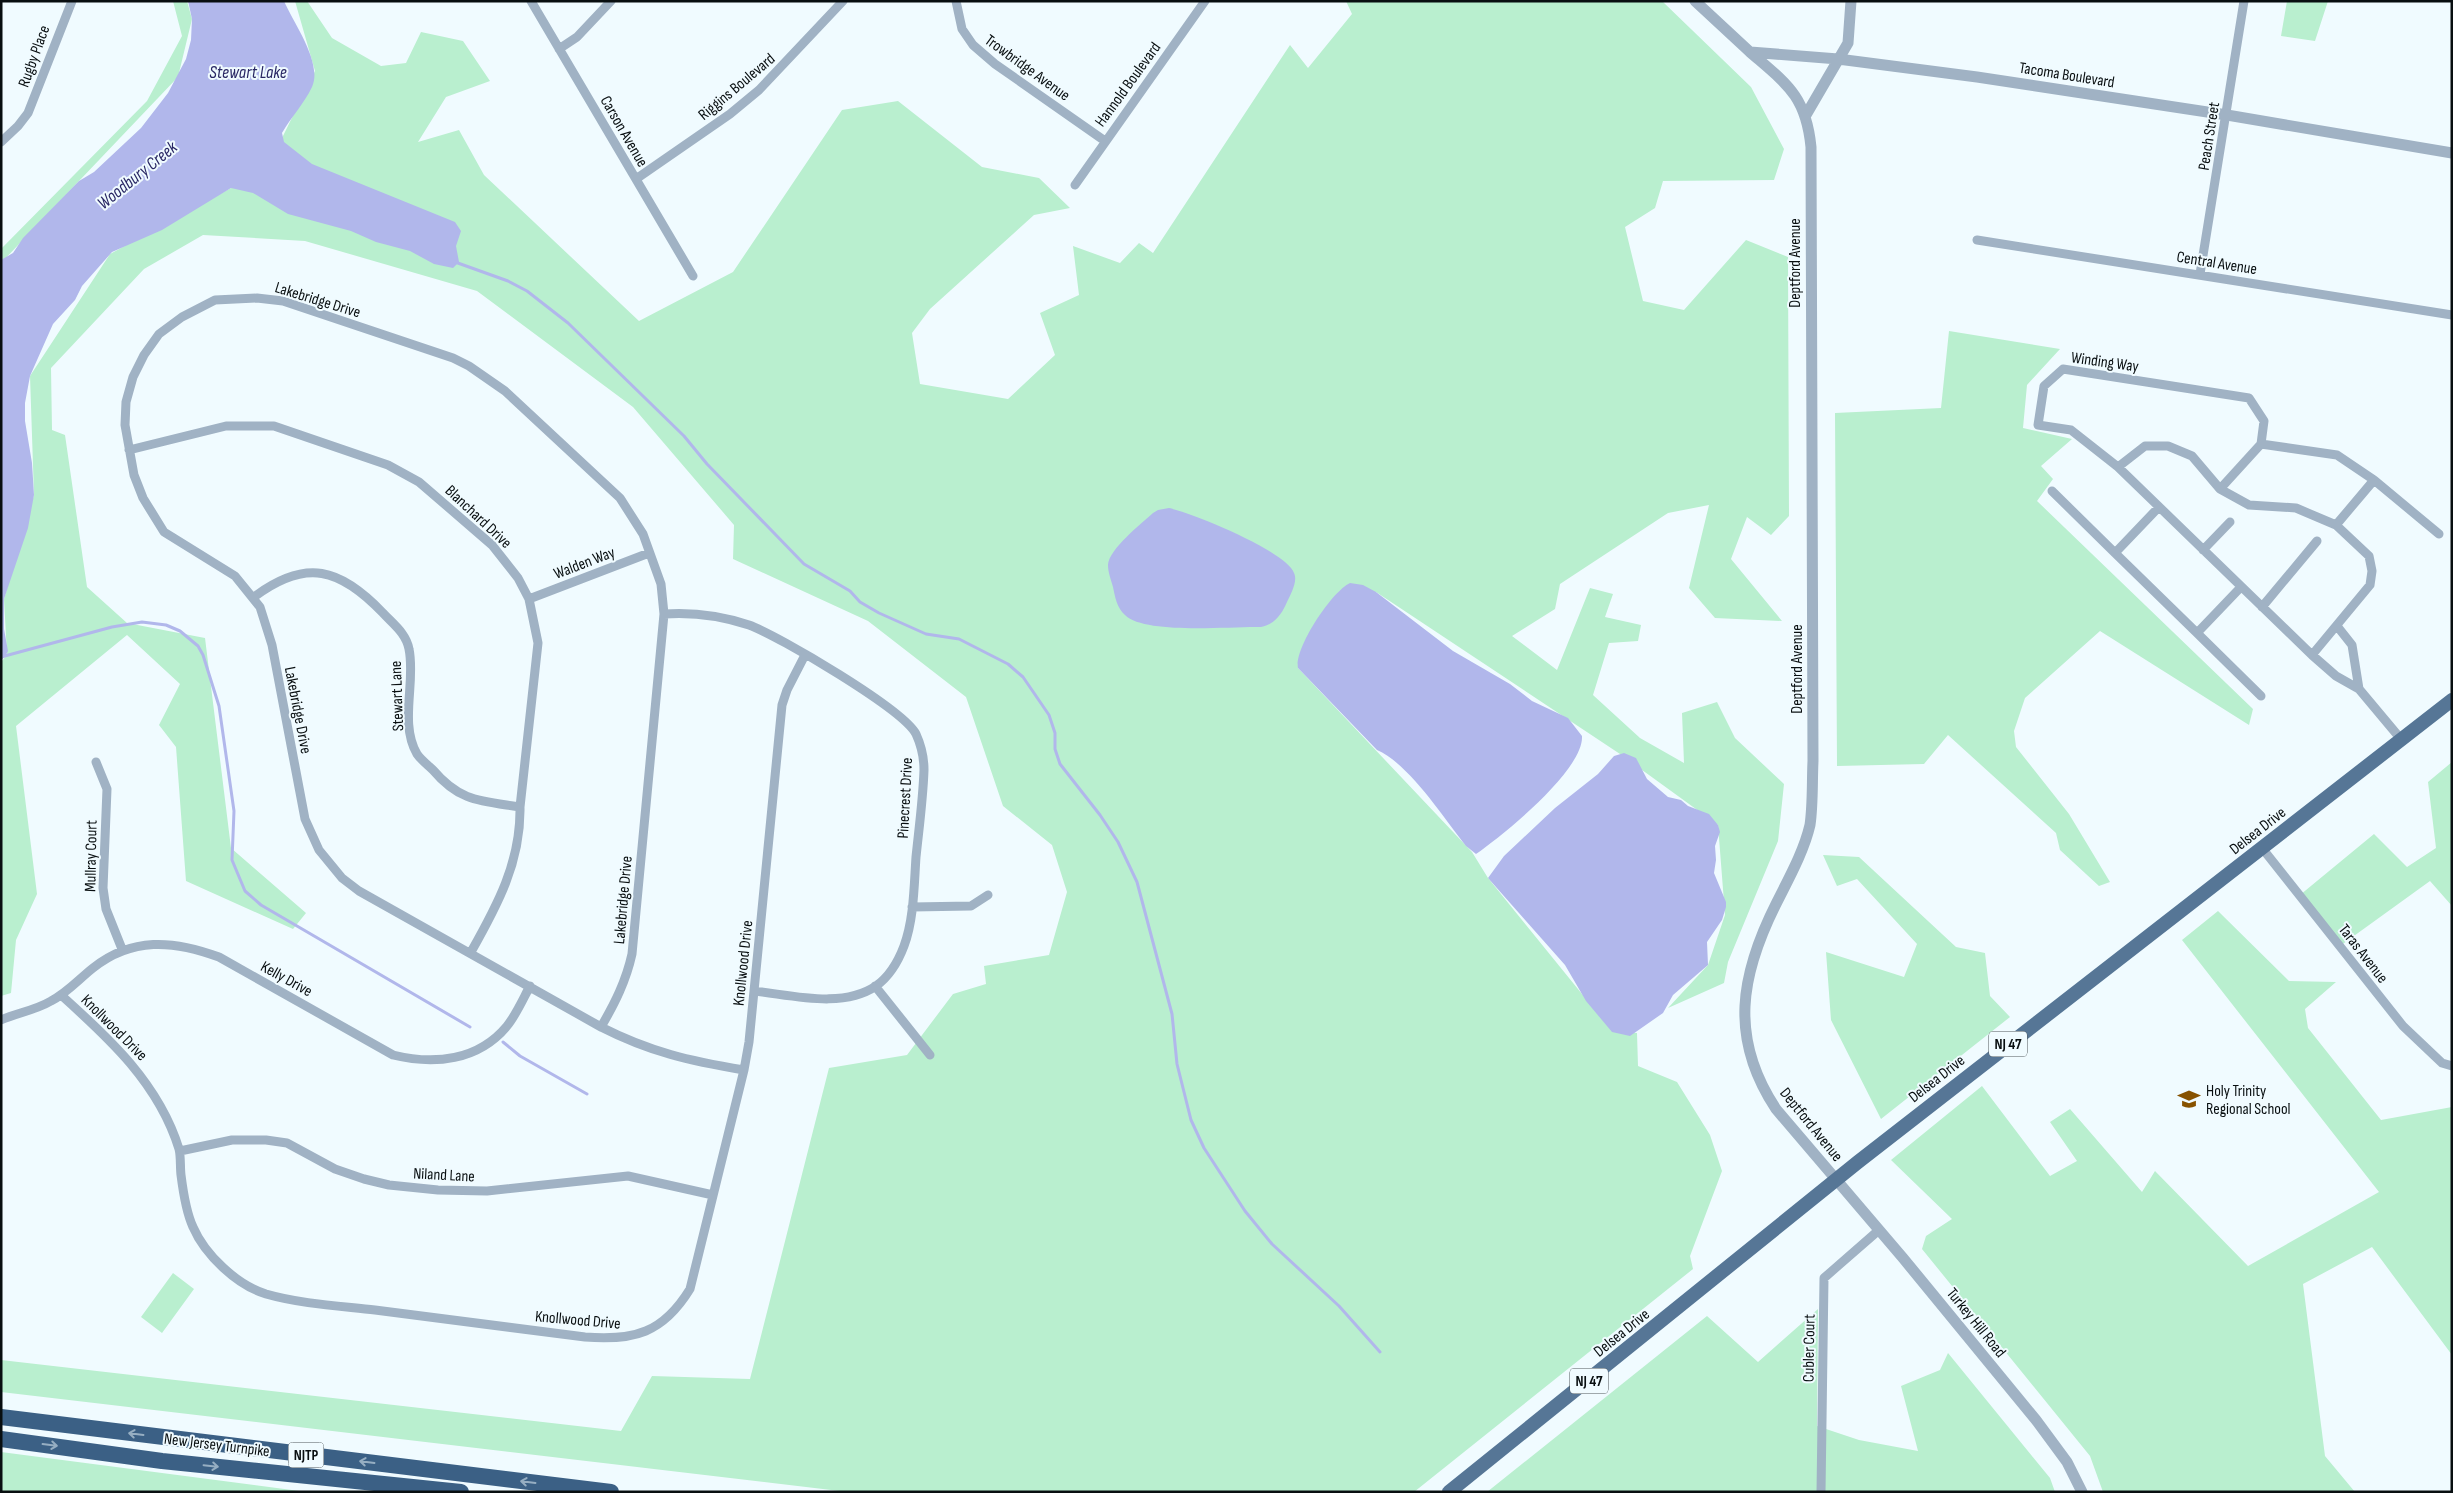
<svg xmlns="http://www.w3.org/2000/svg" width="2453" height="1493" viewBox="0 0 2453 1493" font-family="'Sofia Sans Condensed',sans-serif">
<rect width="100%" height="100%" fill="#f0fbff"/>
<path fill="#b9efcf" d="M 173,1 L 187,1 L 192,19 L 178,77 L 1,263 L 1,249 L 147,101 L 182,36 Z
M 295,1 L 307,1 L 332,38 L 381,66 L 406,63 L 421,32 L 463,41 L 490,81 L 446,97 L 418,142 L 459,130 L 484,175 L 639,321 L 733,272 L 842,110 L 898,101 L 982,167 L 1039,178 L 1070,208 L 1034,215 L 930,309 L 912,333 L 920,384 L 1008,399 L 1055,355 L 1040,313 L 1079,295 L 1073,246 L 1120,263 L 1139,243 L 1153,253 L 1290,45 L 1308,68 L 1352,14 L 1346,1 L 1662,1 L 1751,87 L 1784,149 L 1774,180 L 1663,181 L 1655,208 L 1625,227 L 1643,301 L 1684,310 L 1746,240 L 1788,257 L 1789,516 L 1771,535 L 1747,517 L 1731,559 L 1782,621 L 1715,618 L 1689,588 L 1709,505 L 1668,513 L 1560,584 L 1555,609 L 1512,636 L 1557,670 L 1590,588 L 1613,594 L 1605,617 L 1641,625 L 1638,641 L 1609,643 L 1593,695 L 1640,738 L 1684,763 L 1682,713 L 1717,702 L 1735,738 L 1784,784 L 1778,841 L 1728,962 L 1724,983 L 1668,1008 L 1708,965 L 1725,915 L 1718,825 L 1620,754 L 1376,592 L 1298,668 L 1472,852 L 1488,878 L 1612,1031 L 1637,1033 L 1638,1066 L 1677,1082 L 1710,1135 L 1722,1171 L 1690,1256 L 1693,1269 L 1414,1492 L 848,1492 L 1,1392 L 1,1360 L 621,1431 L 652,1376 L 750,1379 L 829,1068 L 907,1055 L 953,994 L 986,984 L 984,966 L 1049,955 L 1067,892 L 1052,845 L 1003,806 L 966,697 L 868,621 L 733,559 L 734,525 L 633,407 L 477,291 L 305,241 L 203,235 L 144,269 L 51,368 L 52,430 L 65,435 L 87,587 L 127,623 L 205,638 L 231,848 L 306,913 L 293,929 L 186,881 L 176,747 L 159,725 L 180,684 L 127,635 L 16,726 L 37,894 L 16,940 L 11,993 L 1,996 L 1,662 L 7,655 L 4,599 L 34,495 L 30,376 L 110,254 L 231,188 L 282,138 L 315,71 Z
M 2287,1 L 2328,1 L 2315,41 L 2281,36 Z
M 1949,331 L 2060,349 L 2027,385 L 2023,428 L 2072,439 L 2041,466 L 2053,479 L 2037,501 L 2253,709 L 2249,725 L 2100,631 L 2025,698 L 2014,731 L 2016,747 L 2069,814 L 2110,882 L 2099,886 L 2060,850 L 2056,833 L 1948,735 L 1924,764 L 1837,766 L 1835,413 L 1941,408 Z
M 2452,762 L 2452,906 L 2430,881 L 2340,946 L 2300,895 L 2374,834 L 2407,867 L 2436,848 L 2428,782 Z
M 1823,855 L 1859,857 L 1956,947 L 1985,953 L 1990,996 L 2010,1017 L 1881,1119 L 1831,1020 L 1826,952 L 1904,977 L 1917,944 L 1857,879 L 1837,886 Z
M 2218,911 L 2289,981 L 2336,982 L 2305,1009 L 2308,1028 L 2381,1120 L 2452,1107 L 2452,1355 L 2372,1247 L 2303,1284 L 2325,1456 L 2355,1492 L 2103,1492 L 2090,1456 L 1922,1249 L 1926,1236 L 1952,1219 L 1891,1160 L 1982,1086 L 2050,1176 L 2077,1161 L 2050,1122 L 2070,1109 L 2142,1192 L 2155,1171 L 2248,1266 L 2379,1192 L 2182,940 Z
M 173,1273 L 194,1289 L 162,1333 L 141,1317 Z
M 1818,1309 L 1817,1426 L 1859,1440 L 1918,1451 L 1901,1386 L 1940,1370 L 1948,1353 L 2050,1478 L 2055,1492 L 1487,1492 L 1707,1316 L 1758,1362 Z
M 1,1452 L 307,1492 L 1,1492 Z"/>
<path fill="#b1b7eb" d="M 188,1 L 284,1 C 294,24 323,63 312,87 C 304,104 291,117 282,133 L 284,142 L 312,164 L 455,222 L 461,231 L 456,246 L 459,262 L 453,268 L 434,264 L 410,251 L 376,242 L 351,231 L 288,214 L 253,193 L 231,188 L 162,230 L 112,252 L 82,286 L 75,300 L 53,324 L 30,376 L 25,403 L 25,421 L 32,463 L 34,495 L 28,528 L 4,599 L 4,629 L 8,651 L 5,657 L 1,660 L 1,260 L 13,253 L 23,238 L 79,181 L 94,172 L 141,128 L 168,93 L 186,59 L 191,40 L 192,19 Z
M 1169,508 C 1192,513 1286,551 1294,573 C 1298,581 1291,594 1287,602 C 1282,614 1274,625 1261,627 C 1231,626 1145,635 1125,615 C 1117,608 1115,597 1113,587 C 1111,580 1108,572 1108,565 C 1109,549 1141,524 1153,513 L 1158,510 Z
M 1350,583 L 1363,585 L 1376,592 L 1453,651 L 1510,684 L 1532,701 L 1568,718 L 1582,736 C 1584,770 1503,835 1476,854 L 1466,846 C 1444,818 1408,763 1377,750 L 1298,668 C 1294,649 1331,592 1350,583 Z
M 1624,753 L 1636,758 L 1647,779 L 1668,797 L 1681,800 L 1688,806 L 1709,814 L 1718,825 L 1720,832 L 1715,846 L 1716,860 L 1714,873 L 1726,902 L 1726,907 L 1722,920 L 1707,942 L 1708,965 L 1673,995 L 1663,1013 L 1630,1036 L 1612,1032 L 1586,1001 L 1565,965 L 1488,878 L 1504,856 L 1555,808 L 1598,774 L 1614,756 Z"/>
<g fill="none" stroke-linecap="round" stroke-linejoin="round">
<path stroke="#b1b7eb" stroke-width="3" d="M 455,262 L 508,281 L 527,291 L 568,323 L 684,436 L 707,464 L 804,564 L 850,591 L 860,602 L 879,613 L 926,634 L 959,639 L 1008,664 L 1023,677 L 1049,715 L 1055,733 L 1055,749 L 1060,764 L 1100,815 L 1118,842 L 1137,882 L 1172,1014 L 1177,1064 L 1191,1120 L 1204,1148 L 1245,1211 L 1272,1244 L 1339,1306 L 1380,1352
M 1,657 L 112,627 L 142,622 L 166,625 L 180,631 L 198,646 L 203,655 L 219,706 L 234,811 L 232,860 L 245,891 L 261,905 L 470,1027
M 503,1042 L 520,1056 L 587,1094"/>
<path stroke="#a0b2c4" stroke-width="9" d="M 531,1 L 693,276
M 956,1 L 962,29 L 973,45 L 995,64 L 1105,141
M 559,49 L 577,37 L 611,1
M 1,142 L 18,126 L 28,113 L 72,1
M 636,179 L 730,114 L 759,90 L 843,1
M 1075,185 L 1205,1
M 1977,240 L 2452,315
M 2200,274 L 2244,1
M 129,450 L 226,426 L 274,426 L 388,465 L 419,482 L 492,545 L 518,578 L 529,599 L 538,643 L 520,807 C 521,862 497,906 471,952
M 2118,467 L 2312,655 L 2336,676 L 2359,689 L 2400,738
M 2220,489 L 2261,444
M 2052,491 L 2115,553
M 2159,507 L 2115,553 L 2197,633 L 2241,587
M 2336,525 L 2374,480
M 2203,550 L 2230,522
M 254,597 C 306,558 340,568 383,613 C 393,624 406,633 409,649 C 416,682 399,723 417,754 C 421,760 428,765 433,770 C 460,802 481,801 520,807
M 529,599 L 649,553
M 2262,607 L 2317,541
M 664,614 C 693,612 722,616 749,625 C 779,636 903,709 916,734 C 921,745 924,758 924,770 C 923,799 919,828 916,857 C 914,886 914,919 904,946 C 898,962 890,976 876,986 C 842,1009 792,995 754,991
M 2337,626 L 2352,645 L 2359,689
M 2197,633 L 2261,696
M 2312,655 L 2370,585 L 2372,571 L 2369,556 L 2336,525 L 2296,508 L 2249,505 L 2220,489 L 2192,456 L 2168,446 L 2145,446 L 2118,467 L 2071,430 L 2038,425 L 2044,386 L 2063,369 L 2249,398 L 2264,421 L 2261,444 L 2337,455 L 2374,480 L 2439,534
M 96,762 L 107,789 L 103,888 L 106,909 L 122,949
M 2262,848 L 2403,1026 L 2442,1063 L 2452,1066
M 912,907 L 971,906 L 988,895
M 875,986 L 930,1055
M 61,995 C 110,1039 159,1084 179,1149 C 181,1157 180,1167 181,1175 C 183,1191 186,1212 193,1227 C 205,1255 237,1285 266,1294 C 301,1304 340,1306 375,1310 C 445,1319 515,1328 585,1337 C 634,1341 663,1333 690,1289 L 744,1070 L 749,1042 L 782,705 L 787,690 L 805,655
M 1,1020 C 17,1013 36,1010 51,1001 C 67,993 79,979 93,968 C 132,937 173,940 219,957 L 393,1055 C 434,1065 478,1061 507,1026 C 516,1015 523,999 530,986
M 601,1027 C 615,1003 626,981 632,954 L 664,614 L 661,584 L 643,534 L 620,498 L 505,391 L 469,366 L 453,358 L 283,301 L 257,298 L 215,300 L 182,317 L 159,334 L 144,355 L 133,377 L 126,402 L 125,425 L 134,475 L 143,498 L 164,532 L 235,576 L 260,607 L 272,645 L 305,819 L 319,850 L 342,878 L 359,891 L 601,1027 C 650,1052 690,1061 744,1070
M 180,1151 L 232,1140 L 266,1140 L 287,1143 L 335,1169 L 364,1179 L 389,1185 L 438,1190 L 487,1191 L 628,1176 L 713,1195
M 1821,1492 L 1824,1278 L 1879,1230"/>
<path stroke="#a0b2c4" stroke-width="11" d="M 1695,1 L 1750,52 L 1838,59 L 1977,77 L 2227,115 L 2452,153
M 1750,52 C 1787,84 1806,96 1811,147 L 1813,761 C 1812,781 1813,805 1810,825 C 1804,851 1789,878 1777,902 C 1740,975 1729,1038 1776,1109 L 1903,1258 L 2036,1420 L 2067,1462 L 2082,1492
M 1806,115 L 1848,43 L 1851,1"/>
<path stroke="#567696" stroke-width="14" d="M 1449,1492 L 1858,1162 L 2452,700"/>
<path stroke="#3b6085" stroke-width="16" d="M 1,1417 L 611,1492
M 1,1439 L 162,1461 L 461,1492"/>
</g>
<defs><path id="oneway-shaft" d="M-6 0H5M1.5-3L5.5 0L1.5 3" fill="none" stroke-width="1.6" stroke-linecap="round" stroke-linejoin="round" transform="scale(1.25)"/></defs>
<g stroke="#96aec2">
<use href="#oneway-shaft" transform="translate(136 1434) rotate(-173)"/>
<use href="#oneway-shaft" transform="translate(50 1445) rotate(7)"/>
<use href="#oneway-shaft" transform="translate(367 1462) rotate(-173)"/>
<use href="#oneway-shaft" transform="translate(211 1466) rotate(6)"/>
<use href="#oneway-shaft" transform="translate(528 1482) rotate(-173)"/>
</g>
<defs>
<g id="school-bare" transform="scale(1.725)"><path d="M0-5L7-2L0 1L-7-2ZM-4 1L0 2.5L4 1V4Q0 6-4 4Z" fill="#875200" stroke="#f0fbff" stroke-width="2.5" paint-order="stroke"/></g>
</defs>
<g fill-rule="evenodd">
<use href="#school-bare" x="2189" y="1099"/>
</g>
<g text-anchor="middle" stroke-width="4" stroke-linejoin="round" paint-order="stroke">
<g fill="#f0fbff" stroke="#4e5558" stroke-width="1">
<rect x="1989" y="1031.5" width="38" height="25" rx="4"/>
<rect x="1570" y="1368.5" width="38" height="25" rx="4"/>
<rect x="288.5" y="1442.5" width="35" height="25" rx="4"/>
</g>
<g font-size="15" font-weight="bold" fill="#080e10">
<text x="2008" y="1049">NJ 47</text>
<text x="1589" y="1386">NJ 47</text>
<text x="306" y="1460">NJTP</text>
</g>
<g font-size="16" fill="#080e10" stroke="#f0fbff">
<text transform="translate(33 56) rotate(-70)" y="6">Rugby Place</text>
<text transform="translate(1028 67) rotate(36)" y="6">Trowbridge Avenue</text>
<text transform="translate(2067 74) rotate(9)" y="6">Tacoma Boulevard</text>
<text transform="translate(1127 84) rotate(-54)" y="6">Hannold Boulevard</text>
<text transform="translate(736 86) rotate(-40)" y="6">Riggins Boulevard</text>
<text transform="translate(625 131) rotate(60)" y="6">Carson Avenue</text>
<text transform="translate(2208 136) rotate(-81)" y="6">Peach Street</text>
<text transform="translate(2217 262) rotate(9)" y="6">Central Avenue</text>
<text transform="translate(1794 263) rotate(-90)" y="6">Deptford Avenue</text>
<text transform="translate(318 299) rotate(17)" y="6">Lakebridge Drive</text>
<text transform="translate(2105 361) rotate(8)" y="6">Winding Way</text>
<text transform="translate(479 516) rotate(43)" y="6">Blanchard Drive</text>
<text transform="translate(584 562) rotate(-21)" y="6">Walden Way</text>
<text transform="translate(1796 669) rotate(-90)" y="6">Deptford Avenue</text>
<text transform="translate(396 696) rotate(-92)" y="6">Stewart Lane</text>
<text transform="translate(299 710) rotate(79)" y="6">Lakebridge Drive</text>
<text transform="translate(904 798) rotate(-87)" y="6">Pinecrest Drive</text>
<text transform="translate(2257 830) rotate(-38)" y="6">Delsea Drive</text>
<text transform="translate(90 856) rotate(-89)" y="6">Mullray Court</text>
<text transform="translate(622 900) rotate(-85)" y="6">Lakebridge Drive</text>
<text transform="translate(2364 953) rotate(52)" y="6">Taras Avenue</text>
<text transform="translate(742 963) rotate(-84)" y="6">Knollwood Drive</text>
<text transform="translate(287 978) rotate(29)" y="6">Kelly Drive</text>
<text transform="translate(115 1027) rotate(45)" y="6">Knollwood Drive</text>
<text transform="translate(1936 1078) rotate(-38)" y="6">Delsea Drive</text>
<text transform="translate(1812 1124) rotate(51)" y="6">Deptford Avenue</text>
<text transform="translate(444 1174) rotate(3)" y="6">Niland Lane</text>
<text transform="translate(578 1319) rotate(5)" y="6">Knollwood Drive</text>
<text transform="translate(1977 1322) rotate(51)" y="6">Turkey Hill Road</text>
<text transform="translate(1621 1332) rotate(-39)" y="6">Delsea Drive</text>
<text transform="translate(1808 1348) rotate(-89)" y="6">Cubler Court</text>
<text transform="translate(217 1444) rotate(7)" y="6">New Jersey Turnpike</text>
</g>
<g font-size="16" fill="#080e10" stroke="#f0fbff" text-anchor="start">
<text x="2206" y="1096">Holy Trinity<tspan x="2206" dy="18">Regional School</tspan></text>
</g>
<g font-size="18" font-style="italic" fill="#292764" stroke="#f0fbff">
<text x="248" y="78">Stewart Lake</text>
<text transform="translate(137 175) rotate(-39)" y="6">Woodbury Creek</text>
</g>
</g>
<rect width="2453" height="1493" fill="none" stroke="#080e10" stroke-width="5"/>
</svg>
